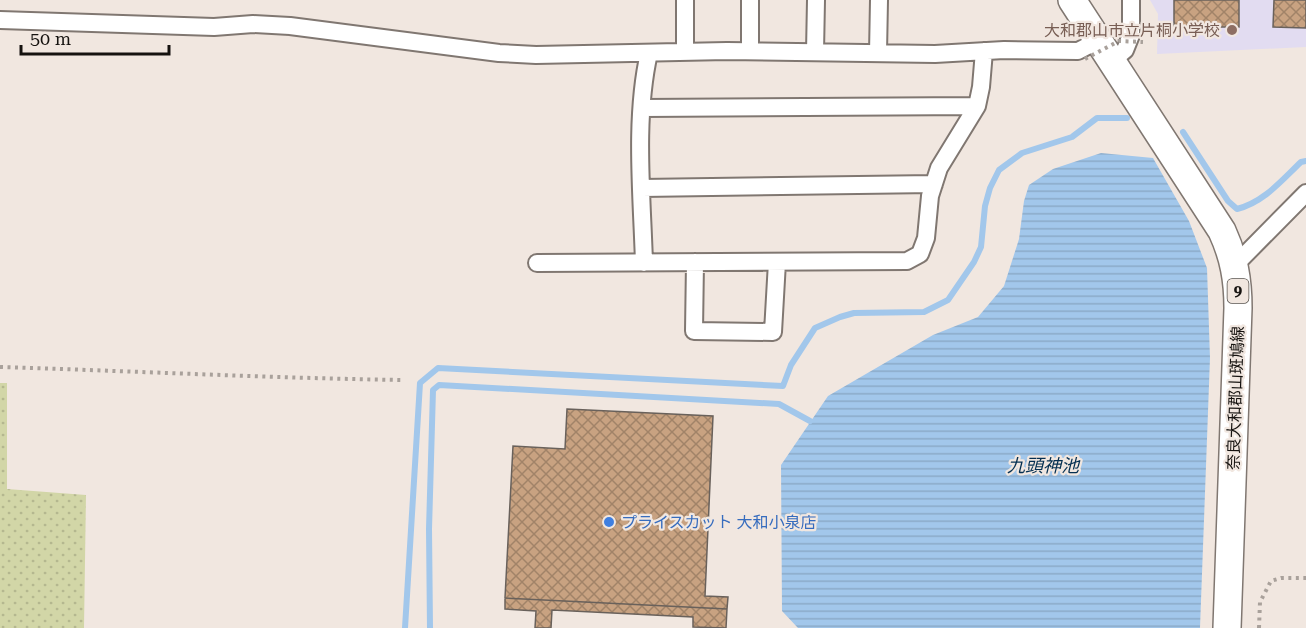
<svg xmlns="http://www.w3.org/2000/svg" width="1306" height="628" viewBox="0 0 1306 628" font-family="'Roboto Serif','Noto Sans JP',serif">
<defs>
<pattern id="grass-dots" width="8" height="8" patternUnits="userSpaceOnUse" patternTransform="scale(1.5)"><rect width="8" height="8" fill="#d2d6a7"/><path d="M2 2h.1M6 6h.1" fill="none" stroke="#b4b78f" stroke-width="1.8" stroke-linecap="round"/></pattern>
<pattern id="water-rules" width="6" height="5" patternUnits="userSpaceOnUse" patternTransform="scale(1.5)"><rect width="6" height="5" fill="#a2c7eb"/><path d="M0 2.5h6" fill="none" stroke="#8baac8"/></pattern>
<pattern id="building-cross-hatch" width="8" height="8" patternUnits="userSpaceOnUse" patternTransform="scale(1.5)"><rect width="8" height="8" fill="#c8a281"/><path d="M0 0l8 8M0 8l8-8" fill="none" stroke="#a18368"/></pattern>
</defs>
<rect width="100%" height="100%" fill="#f1e7e0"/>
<path fill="#e2dcf1" d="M 1150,0 L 1306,0 L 1306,47 L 1157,54 L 1158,14 Z"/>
<path fill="url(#grass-dots)" d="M 0,383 L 7,383 L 7,489 L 86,495 L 84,628 L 0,628 Z"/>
<path fill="url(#water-rules)" d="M 1101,153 L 1153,158 L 1189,221 L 1207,268 L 1210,358 L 1200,628 L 798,628 L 782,611 L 781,465 L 828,396 L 933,335 L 978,317 L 1004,286 L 1019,239 L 1024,201 L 1029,185 L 1053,169 Z"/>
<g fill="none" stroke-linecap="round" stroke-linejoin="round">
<path stroke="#a2c7eb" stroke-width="6" d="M 1183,132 L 1228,201 L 1237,209 C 1264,202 1281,181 1301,162 L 1306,161
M 405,628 L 420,383 L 438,368 L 783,386 L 791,365 L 815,328 L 840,317 L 854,313 L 924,312 L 948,300 L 974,262 L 981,247 L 985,206 L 990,188 L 999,170 L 1022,153 L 1072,137 L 1097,118 L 1127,118
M 430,628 L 429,529 L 433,390 L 439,385 L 779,404 L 810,421"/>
</g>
<path fill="url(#building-cross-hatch)" stroke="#69615b" stroke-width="1.5" d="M 1174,0 L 1239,0 L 1239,27 L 1174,27 Z
M 1274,0 L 1306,0 L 1306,28 L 1273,27 Z
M 567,409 L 713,416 L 705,596 L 728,597 L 727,609 L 505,598 L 513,446 L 565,449 Z
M 505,598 L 727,609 L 726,628 L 693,627 L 693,617 L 552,610 L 551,628 L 535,628 L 536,611 L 505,609 Z"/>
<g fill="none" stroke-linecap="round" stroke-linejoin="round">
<g stroke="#807771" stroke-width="20">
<path id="minor" d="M 0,20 L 214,27 L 253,24 L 290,26 L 499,53 L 536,55 L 727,51 L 935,54 L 1004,50 L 1078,51 L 1099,40
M 685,51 L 685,0
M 750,51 L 750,0
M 815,52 L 816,0
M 878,53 L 879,0
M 1112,61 L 1125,50 L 1131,35 L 1131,0
M 642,108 L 977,106
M 642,188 L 934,184
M 695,262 L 694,331 L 773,332 L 777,262
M 537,263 L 907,261 L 920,254 L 926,238 L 930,196 L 939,168 L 977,106 L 981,87 L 984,51
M 644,263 C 642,195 634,119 649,53
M 1234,266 L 1306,193"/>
</g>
<g stroke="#807771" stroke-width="30">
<path id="primary" d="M 1072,0 L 1222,231 C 1234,257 1238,280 1238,308 L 1227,628"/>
</g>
<path stroke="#a9a19b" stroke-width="4" stroke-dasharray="3 4.5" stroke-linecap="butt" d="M 0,367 C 134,371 268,378 402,380
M 1259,628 L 1260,602 L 1271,581 L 1281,578 L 1306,578"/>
<use href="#minor" stroke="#fff" stroke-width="16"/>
<use href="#primary" stroke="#fff" stroke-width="27"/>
<path stroke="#a9a19b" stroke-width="4" stroke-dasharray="3 4.5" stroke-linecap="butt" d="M 1085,59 L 1119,41 L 1143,42"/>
</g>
<circle fill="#8d6e63" stroke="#f1e7e0" stroke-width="2" cx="1232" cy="30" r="6"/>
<circle fill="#3f7fe0" stroke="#f1e7e0" stroke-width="2" cx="609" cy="522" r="6"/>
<g text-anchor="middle" stroke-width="4.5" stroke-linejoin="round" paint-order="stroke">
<rect fill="#f1e7e0" stroke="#58534e" stroke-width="1.5" x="1227.5" y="279" width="21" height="24" rx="4.5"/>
<g font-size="15" font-weight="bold" fill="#161310">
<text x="1238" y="296">9</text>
</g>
<g font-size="16" fill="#785e54" stroke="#f1e7e0" text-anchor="end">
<text x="1220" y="36">大和郡山市立片桐小学校</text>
</g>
<g font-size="16" fill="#161310" stroke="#f1e7e0">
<text transform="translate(1235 398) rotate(-88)" y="6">奈良大和郡山斑鳩線</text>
</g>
<g font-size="16" fill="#366cbe" stroke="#f1e7e0" text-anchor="start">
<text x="621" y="528">プライスカット 大和小泉店</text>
</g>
<g font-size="18" font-style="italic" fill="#042f51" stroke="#f1e7e0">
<text x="1043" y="472">九頭神池</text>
</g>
</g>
<path d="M21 45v9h148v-9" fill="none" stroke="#161310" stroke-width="3"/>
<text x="30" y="45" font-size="18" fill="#161310" stroke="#f1e7e0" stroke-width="4.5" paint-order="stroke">50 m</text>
</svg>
